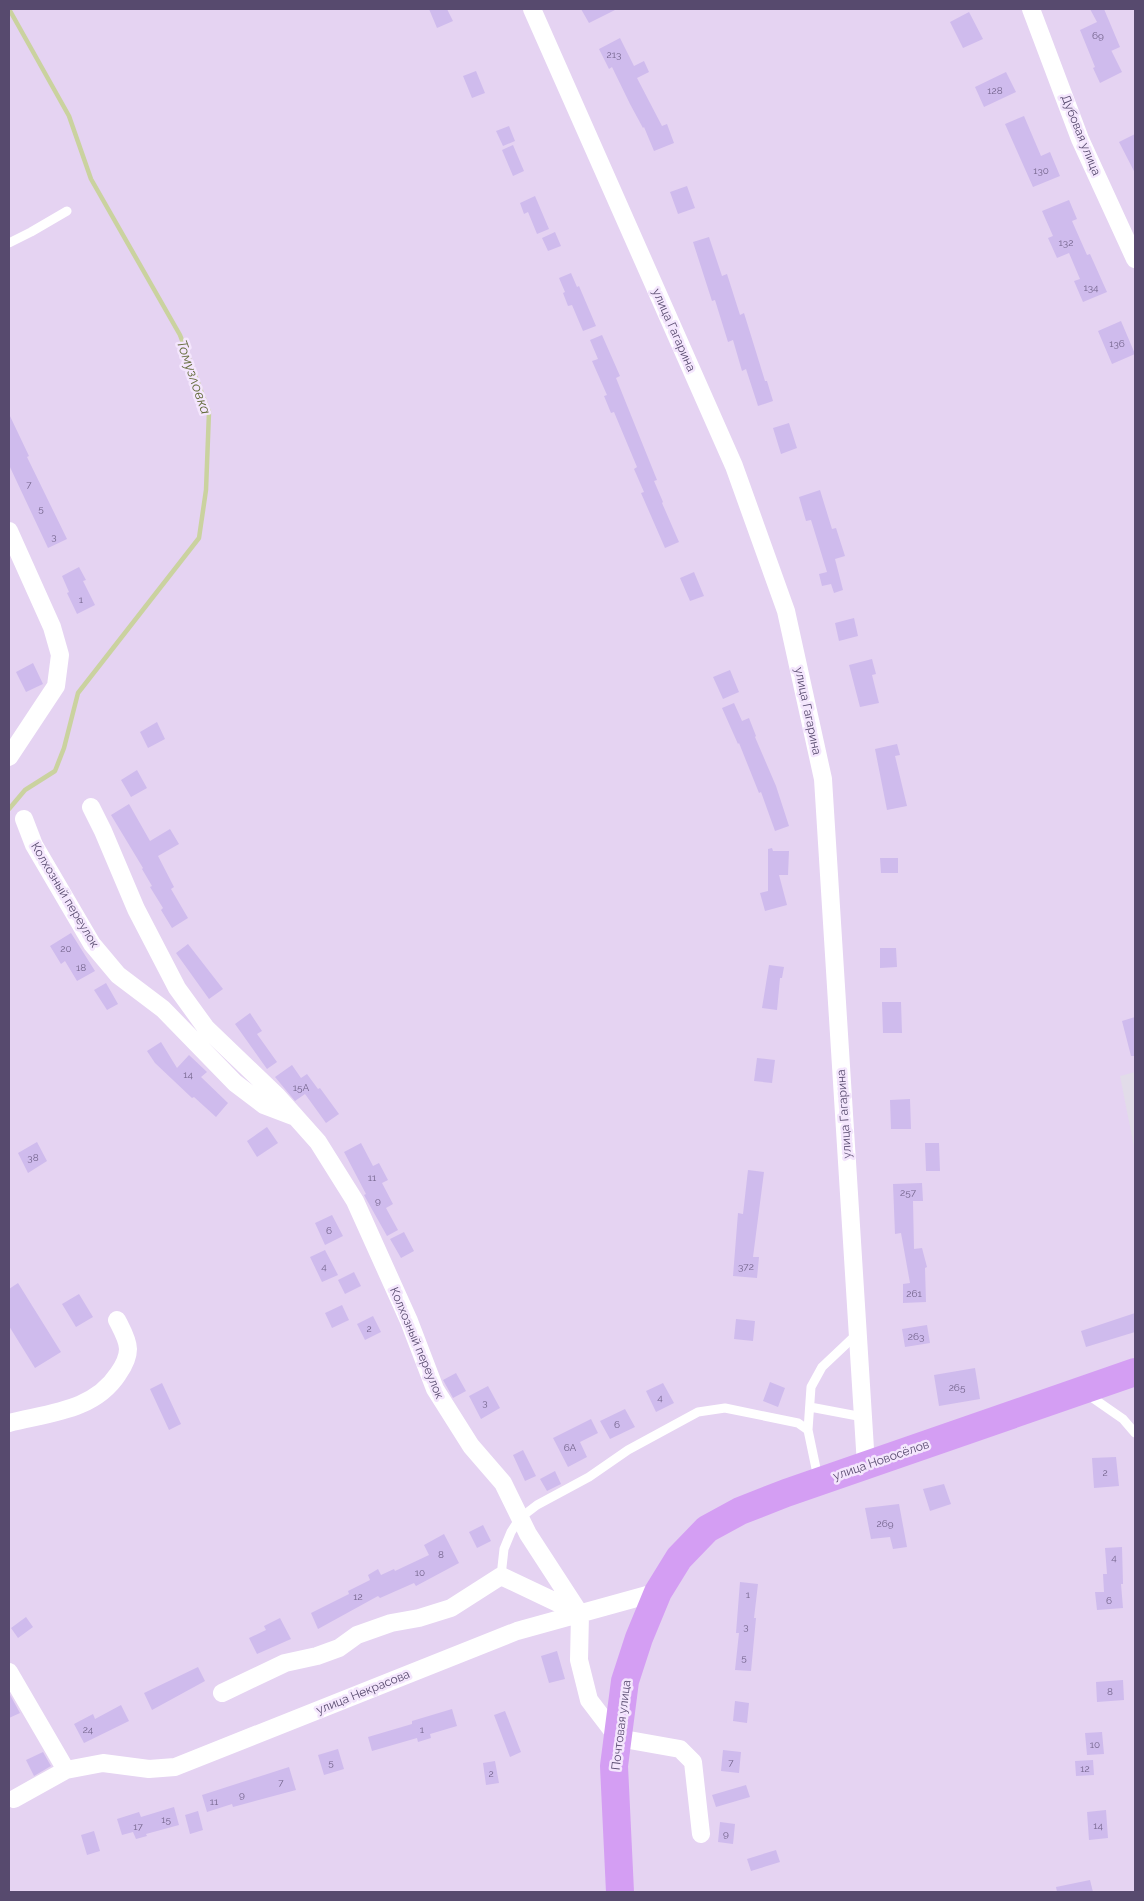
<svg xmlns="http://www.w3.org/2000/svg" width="1144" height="1901" viewBox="0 0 1144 1901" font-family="Raleway,sans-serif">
<rect width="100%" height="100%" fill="#f0e1fa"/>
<path fill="#e5d3f2" d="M 9,9 L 1135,9 L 1135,1892 L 9,1892 Z"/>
<path fill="#e2dce9" d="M 1135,1072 L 1135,1152 L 1120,1076 Z"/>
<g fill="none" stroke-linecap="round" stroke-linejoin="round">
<path stroke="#cad29f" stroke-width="4.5" d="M 9,809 L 25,790 L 55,771 L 64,748 L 78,693 L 199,538 L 206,490 L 209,412 L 180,335 L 91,179 L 69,116 L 9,9"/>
</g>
<path fill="#cfbbed" d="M 429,9 L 447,9 L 453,21 L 437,28 Z
M 581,9 L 617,9 L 589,23 Z
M 1090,9 L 1104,9 L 1120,47 L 1111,51 L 1108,44 L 1122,72 L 1100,83 L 1093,68 L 1095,67 L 1080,30 L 1097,22 Z
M 969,12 L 983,39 L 963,48 L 950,22 Z
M 620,38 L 634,66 L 644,61 L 649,72 L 637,78 L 662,126 L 667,124 L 674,143 L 654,151 L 644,127 L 643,128 L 630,104 L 612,67 L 609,69 L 599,49 Z
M 476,71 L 485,93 L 472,98 L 463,76 Z
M 1006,72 L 1016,92 L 984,107 L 975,87 Z
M 1024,116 L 1041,156 L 1050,152 L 1060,176 L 1033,187 L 1005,124 Z
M 509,126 L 515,141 L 503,146 L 496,131 Z
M 1135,134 L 1135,173 L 1119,142 Z
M 513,145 L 524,171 L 513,176 L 502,150 Z
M 687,186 L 695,208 L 678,214 L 670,192 Z
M 535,196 L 549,229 L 537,234 L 528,212 L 524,214 L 520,203 Z
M 1069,200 L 1077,219 L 1072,221 L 1087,255 L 1090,254 L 1107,292 L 1083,302 L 1074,281 L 1080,279 L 1069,253 L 1057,258 L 1048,238 L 1053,236 L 1042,211 Z
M 555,232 L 561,246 L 548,251 L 542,238 Z
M 709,237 L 722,276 L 727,274 L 740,315 L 744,313 L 765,381 L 767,381 L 773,401 L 758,406 L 746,369 L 742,371 L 733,340 L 728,342 L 715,300 L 712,301 L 693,242 Z
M 571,273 L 577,287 L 579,286 L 596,326 L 583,331 L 572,305 L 568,306 L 563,293 L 565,292 L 559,278 Z
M 1121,321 L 1135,354 L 1112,364 L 1098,331 Z
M 602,335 L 620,376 L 616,378 L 657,480 L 654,481 L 663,502 L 662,503 L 679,542 L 665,548 L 641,493 L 644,492 L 634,469 L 637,467 L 614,412 L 611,413 L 604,396 L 607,395 L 592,361 L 598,359 L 590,340 Z
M 9,414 L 29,456 L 27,457 L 67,539 L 48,548 L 9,465 Z
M 789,423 L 797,448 L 781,454 L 773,428 Z
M 820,490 L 832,529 L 836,528 L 845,556 L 835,559 L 843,590 L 834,593 L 831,584 L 822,586 L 819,574 L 827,572 L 811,520 L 806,521 L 799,497 Z
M 79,567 L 86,580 L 83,581 L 95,605 L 77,614 L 67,593 L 69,592 L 62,576 Z
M 694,572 L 704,596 L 690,601 L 680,578 Z
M 854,618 L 858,636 L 839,641 L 835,623 Z
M 872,659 L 876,674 L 872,675 L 879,703 L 860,707 L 849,665 Z
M 33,663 L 43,684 L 26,692 L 16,672 Z
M 730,670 L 739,692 L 723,699 L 713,677 Z
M 734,703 L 742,721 L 749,718 L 756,736 L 755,737 L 776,786 L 789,826 L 775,831 L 761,792 L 759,793 L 739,743 L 738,744 L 722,708 Z
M 157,722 L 165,739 L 148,748 L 140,732 Z
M 897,744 L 900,755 L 895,756 L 907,806 L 887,810 L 875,749 Z
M 137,770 L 147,788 L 131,797 L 121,780 Z
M 129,804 L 150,841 L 170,829 L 179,844 L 158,856 L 174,887 L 171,889 L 188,918 L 172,928 L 161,910 L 163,908 L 150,887 L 152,886 L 142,869 L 143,868 L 111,815 Z
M 772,848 L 773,851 L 789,851 L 788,875 L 779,875 L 787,905 L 765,911 L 760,893 L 768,891 L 768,849 Z
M 880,858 L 898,858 L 898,873 L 881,873 Z
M 71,933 L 95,971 L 77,981 L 65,961 L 61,964 L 50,946 Z
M 188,944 L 223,989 L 209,999 L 176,953 Z
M 880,948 L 896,948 L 897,967 L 880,968 Z
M 769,965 L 784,967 L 782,978 L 780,978 L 777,1010 L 762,1008 Z
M 106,983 L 118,1004 L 107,1010 L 94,990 Z
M 882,1002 L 901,1002 L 902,1033 L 883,1033 Z
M 250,1013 L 262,1031 L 257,1034 L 277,1062 L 267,1069 L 235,1024 Z
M 1135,1017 L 1135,1056 L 1131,1056 L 1122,1021 Z
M 161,1042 L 177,1068 L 189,1055 L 207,1072 L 201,1077 L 228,1103 L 216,1117 L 194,1097 L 192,1098 L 155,1063 L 147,1051 Z
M 757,1058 L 775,1060 L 772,1083 L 754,1081 Z
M 292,1065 L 301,1078 L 307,1074 L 318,1089 L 320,1088 L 339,1114 L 326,1123 L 305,1094 L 295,1101 L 275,1077 Z
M 910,1099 L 911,1129 L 891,1129 L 890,1100 Z
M 267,1127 L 278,1143 L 257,1157 L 247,1141 Z
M 37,1142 L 47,1161 L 28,1173 L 18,1153 Z
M 361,1143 L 373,1166 L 379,1163 L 388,1180 L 382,1183 L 393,1204 L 386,1208 L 398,1230 L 387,1236 L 364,1195 L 366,1194 L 344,1152 Z
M 925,1143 L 939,1143 L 940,1171 L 926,1171 Z
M 748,1170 L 764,1172 L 753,1257 L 759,1257 L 757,1278 L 733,1276 L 738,1213 L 743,1214 Z
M 922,1183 L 923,1201 L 913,1201 L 914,1249 L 922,1248 L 927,1267 L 925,1268 L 926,1302 L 903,1303 L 903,1284 L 910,1283 L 901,1233 L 895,1234 L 893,1184 Z
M 332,1215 L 343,1236 L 325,1245 L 315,1223 Z
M 404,1232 L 414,1251 L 401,1258 L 390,1239 Z
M 325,1250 L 338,1275 L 322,1282 L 310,1257 Z
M 354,1272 L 361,1286 L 345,1294 L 338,1280 Z
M 18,1283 L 61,1352 L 35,1368 L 9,1326 L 9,1289 Z
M 79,1294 L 93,1317 L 76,1327 L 62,1304 Z
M 342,1305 L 349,1320 L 332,1328 L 325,1313 Z
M 1135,1313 L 1135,1332 L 1086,1347 L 1081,1331 Z
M 373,1316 L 381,1332 L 365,1340 L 357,1324 Z
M 736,1319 L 755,1321 L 753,1341 L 734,1339 Z
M 927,1325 L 930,1343 L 905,1347 L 902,1329 Z
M 975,1368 L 980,1399 L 939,1406 L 934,1375 Z
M 456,1373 L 466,1391 L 453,1398 L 443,1380 Z
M 770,1382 L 785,1388 L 778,1407 L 763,1401 Z
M 162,1383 L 181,1424 L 169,1430 L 150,1389 Z
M 663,1383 L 674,1403 L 656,1412 L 646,1391 Z
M 488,1386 L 500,1408 L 481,1419 L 469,1396 Z
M 625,1409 L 635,1427 L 610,1439 L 600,1421 Z
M 591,1419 L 598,1433 L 580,1442 L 587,1457 L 568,1467 L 553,1438 Z
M 523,1450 L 536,1476 L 525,1481 L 513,1455 Z
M 1116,1457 L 1119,1486 L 1094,1488 L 1092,1458 Z
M 555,1471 L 561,1484 L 547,1491 L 540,1479 Z
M 944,1484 L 951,1504 L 930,1511 L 923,1489 Z
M 899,1504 L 907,1547 L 893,1549 L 890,1537 L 871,1539 L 865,1508 Z
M 483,1525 L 491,1541 L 477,1548 L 469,1532 Z
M 444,1534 L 459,1563 L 416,1586 L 414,1583 L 380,1598 L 378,1596 L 318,1629 L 311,1613 L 349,1594 L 348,1591 L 370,1580 L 368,1575 L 378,1569 L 381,1575 L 394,1569 L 395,1571 L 429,1555 L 424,1545 Z
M 1122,1547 L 1123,1584 L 1121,1584 L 1123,1608 L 1097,1610 L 1095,1592 L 1104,1592 L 1103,1574 L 1107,1574 L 1105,1548 Z
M 740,1582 L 758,1584 L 754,1618 L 756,1618 L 751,1671 L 735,1670 L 739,1633 L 736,1633 Z
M 26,1617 L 33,1627 L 18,1638 L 11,1628 Z
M 280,1618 L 291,1639 L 257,1654 L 249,1638 L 266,1630 L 264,1626 Z
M 557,1651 L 565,1679 L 549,1683 L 541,1656 Z
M 198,1667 L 205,1681 L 152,1710 L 144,1693 Z
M 1123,1680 L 1124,1700 L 1097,1702 L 1096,1682 Z
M 9,1693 L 20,1713 L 9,1718 Z
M 735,1701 L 749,1703 L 747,1723 L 733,1721 Z
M 121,1705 L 129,1721 L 84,1743 L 74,1724 L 93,1714 L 95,1719 Z
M 452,1709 L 457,1726 L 430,1734 L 431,1738 L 418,1742 L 417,1738 L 372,1751 L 368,1737 L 412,1724 L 412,1721 Z
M 505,1711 L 521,1752 L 510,1757 L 494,1715 Z
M 1102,1732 L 1104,1754 L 1087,1755 L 1085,1733 Z
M 338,1749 L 344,1769 L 324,1775 L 318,1755 Z
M 723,1750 L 741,1752 L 739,1773 L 721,1771 Z
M 43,1752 L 51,1766 L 34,1776 L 26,1760 Z
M 1093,1760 L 1094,1775 L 1076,1776 L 1075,1761 Z
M 495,1761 L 499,1783 L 486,1785 L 483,1763 Z
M 289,1767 L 296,1790 L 233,1807 L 232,1804 L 207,1812 L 202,1795 Z
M 746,1785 L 750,1797 L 716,1807 L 712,1795 Z
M 174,1807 L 179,1825 L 146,1834 L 147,1836 L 136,1839 L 133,1832 L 122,1835 L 117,1819 L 139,1812 L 141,1817 Z
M 1106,1810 L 1108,1838 L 1089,1840 L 1087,1812 Z
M 198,1811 L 203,1830 L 190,1834 L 185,1815 Z
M 720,1822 L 735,1824 L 733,1844 L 718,1842 Z
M 94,1831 L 100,1851 L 87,1855 L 81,1835 Z
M 776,1850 L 780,1862 L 751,1871 L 747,1859 Z
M 1090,1880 L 1093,1892 L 1057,1892 L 1056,1887 Z"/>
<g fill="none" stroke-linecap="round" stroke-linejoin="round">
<path stroke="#fff" stroke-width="9" d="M 9,243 L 31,232 L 67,211
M 1087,1394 L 1123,1419 L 1135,1433
M 810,1407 L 863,1417
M 808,1430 L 811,1387 L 822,1367 L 858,1333
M 501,1576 L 504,1549 L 511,1532 L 520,1518 L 537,1505 L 589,1477 L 628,1450 L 698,1412 L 725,1408 L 798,1423 L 808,1430 L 818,1478"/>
<path stroke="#fff" stroke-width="18" d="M 532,9 L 734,466 L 786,611 L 823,779 L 866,1465
M 1031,9 L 1080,139 L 1135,259
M 9,531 L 52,627 L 60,655 L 56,686 L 9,757
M 91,807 L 103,831 L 136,909 L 177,988 L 206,1028 L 277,1096 L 318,1142 L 355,1201 L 409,1321 L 435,1389 L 471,1446 L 503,1483 L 528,1534 L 580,1614
M 24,819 L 34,845 L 92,944 L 118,975 L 163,1009 L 235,1083 L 264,1105 L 293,1116
M 9,1423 C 48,1413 94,1411 118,1374 C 123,1367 128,1358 128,1349 C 128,1340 121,1328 117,1320
M 580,1614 L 579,1660 L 589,1700 L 618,1738 L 680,1749 L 693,1762 L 701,1834
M 9,1672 L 66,1770
M 222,1693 L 285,1663 L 317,1656 L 339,1648 L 357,1635 L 391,1623 L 419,1618 L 451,1608 L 501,1576 L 579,1613
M 14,1799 L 66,1770 L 103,1763 L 149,1769 L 175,1767 L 517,1631 L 658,1592"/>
<path stroke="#d49ef3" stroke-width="28" d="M 620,1892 L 614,1766 L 625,1681 L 639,1638 L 658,1592 L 679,1558 L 707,1529 L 740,1511 L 786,1493 L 1135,1372"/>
</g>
<g text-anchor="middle" stroke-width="5" stroke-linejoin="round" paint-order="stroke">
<g font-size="10" fill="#75668e">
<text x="1098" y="39">69</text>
<text x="614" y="58">213</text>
<text x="995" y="94">128</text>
<text x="1041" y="174">130</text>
<text x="1066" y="246">132</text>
<text x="1091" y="291">134</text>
<text x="1117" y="347">136</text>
<text x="29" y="488">7</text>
<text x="41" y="512">5</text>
<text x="54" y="540">3</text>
<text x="81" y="603">1</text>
<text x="66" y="952">20</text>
<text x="81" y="971">18</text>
<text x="188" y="1078">14</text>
<text x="301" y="1091">15А</text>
<text x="33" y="1161">38</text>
<text x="372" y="1181">11</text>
<text x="908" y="1196">257</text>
<text x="378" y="1204">9</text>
<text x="329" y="1234">6</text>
<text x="324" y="1270">4</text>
<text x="746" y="1270">372</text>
<text x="914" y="1297">261</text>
<text x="369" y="1332">2</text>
<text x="916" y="1340">263</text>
<text x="957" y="1391">265</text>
<text x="660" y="1401">4</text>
<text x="485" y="1406">3</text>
<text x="617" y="1428">6</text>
<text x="570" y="1451">6А</text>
<text x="1105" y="1476">2</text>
<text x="885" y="1527">269</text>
<text x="441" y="1558">8</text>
<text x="1114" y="1561">4</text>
<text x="420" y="1576">10</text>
<text x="748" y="1598">1</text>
<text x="358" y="1600">12</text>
<text x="1109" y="1604">6</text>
<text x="746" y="1630">3</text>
<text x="744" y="1661">5</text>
<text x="1110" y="1695">8</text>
<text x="88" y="1733">24</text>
<text x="422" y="1733">1</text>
<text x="1095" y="1748">10</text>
<text x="331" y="1766">5</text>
<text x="731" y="1766">7</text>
<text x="1085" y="1772">12</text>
<text x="491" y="1777">2</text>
<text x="281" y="1786">7</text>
<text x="242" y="1798">9</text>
<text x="214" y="1805">11</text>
<text x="166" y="1823">15</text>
<text x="1098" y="1829">14</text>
<text x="138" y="1830">17</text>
<text x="726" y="1837">9</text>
</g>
<g font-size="12" fill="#574a6e" stroke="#f4e6fd">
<text transform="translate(1081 135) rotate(68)" y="4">Дубовая улица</text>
<text transform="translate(674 330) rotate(66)" y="4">улица Гагарина</text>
<text transform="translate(808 711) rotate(78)" y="4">улица Гагарина</text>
<text transform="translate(65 895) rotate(59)" y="4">Колхозный переулок</text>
<text transform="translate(844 1114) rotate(-94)" y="4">улица Гагарина</text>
<text transform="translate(417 1343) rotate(67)" y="4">Колхозный переулок</text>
<text transform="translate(881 1460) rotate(-19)" y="4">улица Новосёлов</text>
<text transform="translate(363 1692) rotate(-22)" y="4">улица Некрасова</text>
<text transform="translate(621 1725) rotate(-83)" y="4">Почтовая улица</text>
</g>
<g font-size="14" font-style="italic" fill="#656d3d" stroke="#f4e6fd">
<text transform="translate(194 377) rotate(71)" y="5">Томузловка</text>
</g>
</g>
<rect width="1144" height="1901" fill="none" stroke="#574a6e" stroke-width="20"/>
</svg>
